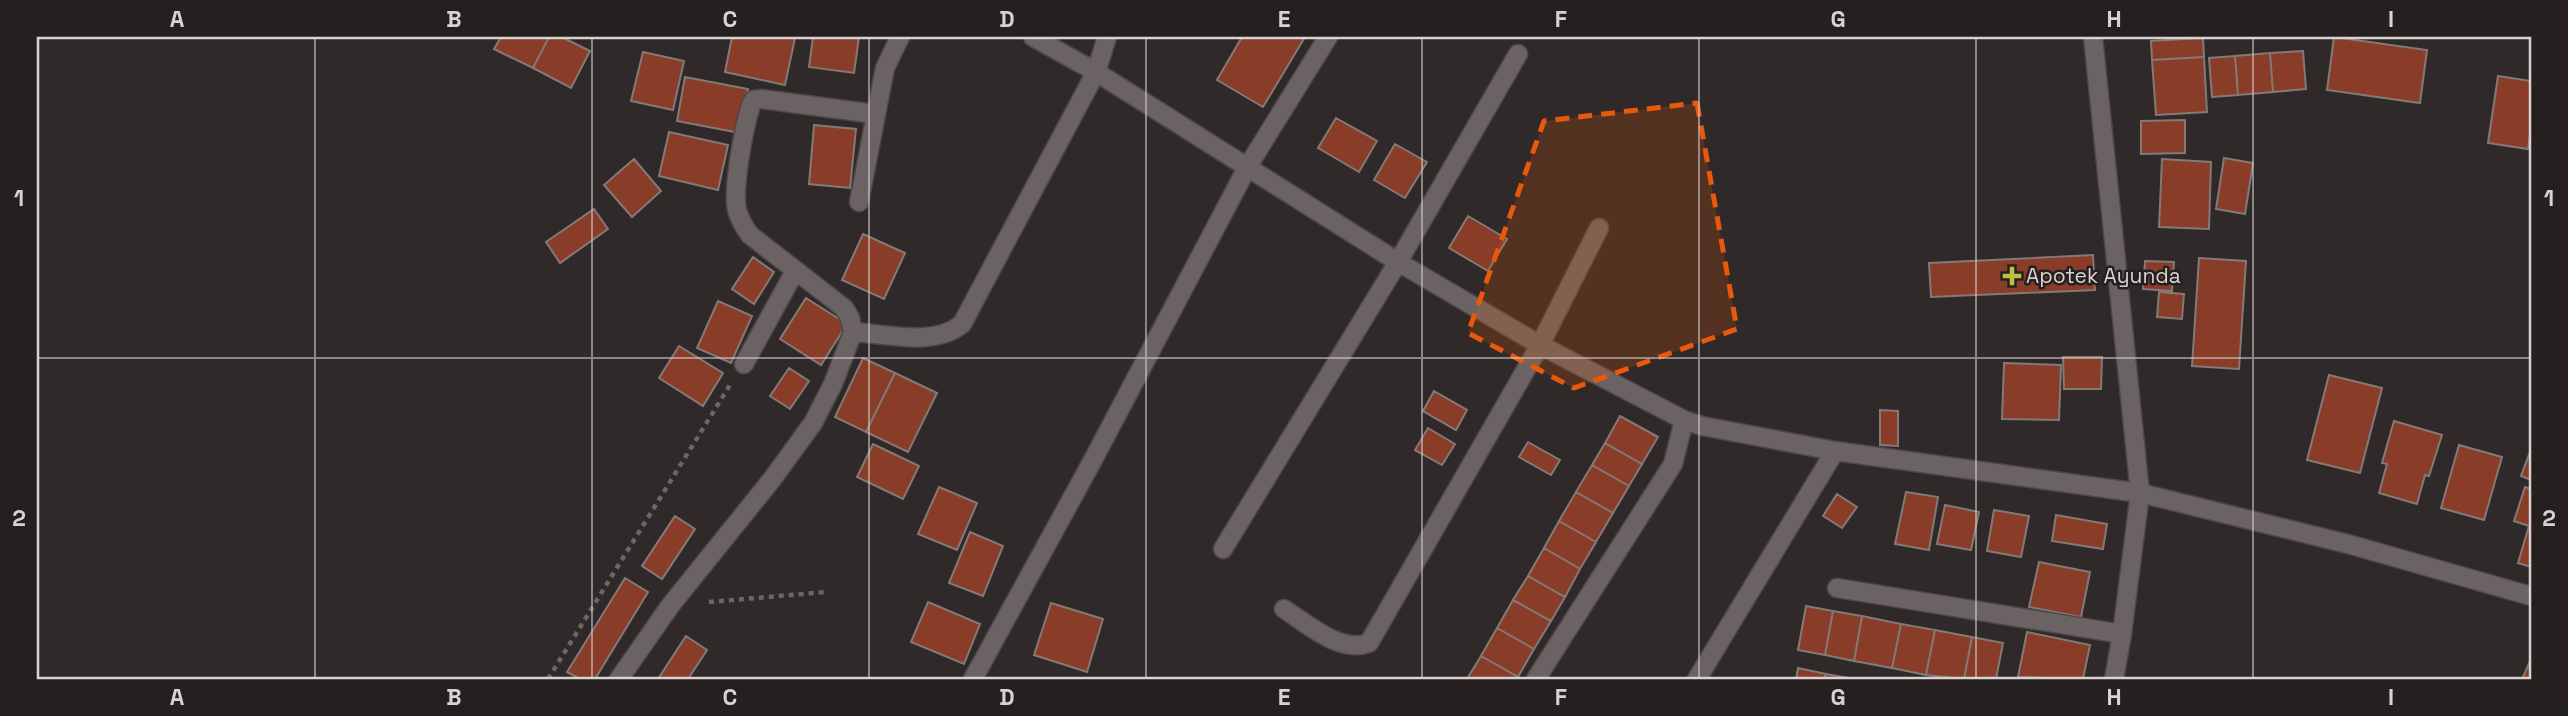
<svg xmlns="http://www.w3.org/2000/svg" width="2568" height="716" viewBox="0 0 2568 716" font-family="'Space Grotesk',sans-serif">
<rect width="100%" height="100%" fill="#302929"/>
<path fill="#893c28" stroke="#837a78" stroke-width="2" d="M 501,37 L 549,37 L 533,68 L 494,49 Z
M 549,37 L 562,37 L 590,51 L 571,88 L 533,68 Z
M 732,37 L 795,38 L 785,85 L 725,72 Z
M 813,37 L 859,37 L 854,73 L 809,67 Z
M 1242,37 L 1305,37 L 1263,107 L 1217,80 Z
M 2334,37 L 2427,50 L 2420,103 L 2327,90 Z
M 2203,38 L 2204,57 L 2152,60 L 2151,41 Z
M 2303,51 L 2306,89 L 2273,92 L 2270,53 Z
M 643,52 L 684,61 L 673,110 L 631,101 Z
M 2270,53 L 2273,92 L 2238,95 L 2235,56 Z
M 2235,56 L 2238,95 L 2212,97 L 2209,58 Z
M 2204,57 L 2207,112 L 2156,115 L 2152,60 Z
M 2498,76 L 2531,81 L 2531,126 L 2528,149 L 2488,143 Z
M 685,77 L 748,89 L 740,133 L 677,121 Z
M 1336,118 L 1377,141 L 1359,172 L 1318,148 Z
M 2185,120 L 2185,153 L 2141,154 L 2141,121 Z
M 814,125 L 856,129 L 850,188 L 809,184 Z
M 669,132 L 728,145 L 718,190 L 659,176 Z
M 1395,144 L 1427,162 L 1405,198 L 1374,180 Z
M 2224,158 L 2253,163 L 2245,214 L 2216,209 Z
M 634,159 L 661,191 L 632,217 L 604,185 Z
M 2162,159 L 2211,162 L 2209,229 L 2159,227 Z
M 594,209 L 608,229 L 560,263 L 546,242 Z
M 1468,216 L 1507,239 L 1488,271 L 1449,248 Z
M 863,234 L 905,253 L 884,299 L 842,280 Z
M 2093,255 L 2095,290 L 1931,297 L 1929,263 Z
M 753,257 L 774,272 L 754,304 L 732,289 Z
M 2199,258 L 2246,261 L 2239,369 L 2192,366 Z
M 2145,261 L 2174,262 L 2172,291 L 2143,289 Z
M 2159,292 L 2184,294 L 2182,319 L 2157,317 Z
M 806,298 L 847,324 L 821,365 L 780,339 Z
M 718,301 L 752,316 L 731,363 L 697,348 Z
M 679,346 L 723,373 L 703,406 L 659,378 Z
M 2063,357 L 2102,357 L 2101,389 L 2064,389 Z
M 863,358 L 895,373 L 866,432 L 835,417 Z
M 2004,363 L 2061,365 L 2059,420 L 2002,419 Z
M 789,368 L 809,381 L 790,409 L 770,396 Z
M 895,373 L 937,393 L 908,452 L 866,432 Z
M 2329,375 L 2382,388 L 2360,473 L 2307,460 Z
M 1434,391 L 1467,410 L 1456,430 L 1423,411 Z
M 1880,410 L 1898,411 L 1898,446 L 1880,445 Z
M 1620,416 L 1658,437 L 1642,464 L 1605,443 Z
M 2394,421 L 2442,435 L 2429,476 L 2425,475 L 2417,504 L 2379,493 L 2387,464 L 2382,463 Z
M 1428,428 L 1455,444 L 1442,465 L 1415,450 Z
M 1528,442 L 1560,460 L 1551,475 L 1519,457 Z
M 1605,443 L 1642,464 L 1629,486 L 1592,465 Z
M 873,444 L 919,466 L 903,499 L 857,477 Z
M 2459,445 L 2502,457 L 2484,520 L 2441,508 Z
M 2531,449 L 2531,480 L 2521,476 Z
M 1592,465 L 1629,486 L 1613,513 L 1576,492 Z
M 939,487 L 977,503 L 957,550 L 918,534 Z
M 2525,487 L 2531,489 L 2531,567 L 2518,563 L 2529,526 L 2514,521 Z
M 1576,492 L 1613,513 L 1596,542 L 1559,521 Z
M 1906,492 L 1938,497 L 1929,550 L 1895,544 Z
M 1837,494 L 1857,507 L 1842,528 L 1823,516 Z
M 1945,505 L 1979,512 L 1971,550 L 1937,544 Z
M 1994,510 L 2029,516 L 2021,557 L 1987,551 Z
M 2056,515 L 2107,524 L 2103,549 L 2052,541 Z
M 675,516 L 695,529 L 662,579 L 642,566 Z
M 1559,521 L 1596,542 L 1580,569 L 1544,548 Z
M 970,532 L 1003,546 L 983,596 L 949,583 Z
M 1544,548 L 1580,569 L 1565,597 L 1528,576 Z
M 2039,562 L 2090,572 L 2081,617 L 2029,607 Z
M 1528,576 L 1565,597 L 1551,621 L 1513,600 Z
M 625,578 L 648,592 L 595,679 L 580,679 L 567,672 Z
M 1513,600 L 1551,621 L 1534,649 L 1497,628 Z
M 928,602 L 980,624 L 964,664 L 911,642 Z
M 1051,603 L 1103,619 L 1087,672 L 1034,655 Z
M 1806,606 L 1833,611 L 1825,655 L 1798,650 Z
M 1833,611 L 1862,616 L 1854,661 L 1825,655 Z
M 1862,616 L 1901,624 L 1892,668 L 1854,661 Z
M 1901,624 L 1935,630 L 1926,675 L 1892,668 Z
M 1497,628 L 1534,649 L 1518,677 L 1481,656 Z
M 1935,630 L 1972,637 L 1964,679 L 1926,675 Z
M 2027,632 L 2090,645 L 2083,679 L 2018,677 Z
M 686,636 L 707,650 L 688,679 L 658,679 Z
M 1972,637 L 2003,643 L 1996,679 L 1964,679 Z
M 1481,656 L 1518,677 L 1517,679 L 1467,679 Z
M 2531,659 L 2531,679 L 2527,679 L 2523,677 Z
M 1798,668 L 1826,674 L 1824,679 L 1796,679 Z
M 1826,674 L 1854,679 L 1824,679 Z"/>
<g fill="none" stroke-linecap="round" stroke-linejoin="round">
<g stroke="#4e4747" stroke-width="21">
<path id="minor" d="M 1033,37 L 1096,72 L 1398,262 L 1540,345 L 1684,420 L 1702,426 L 1835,451 L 2140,493 L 2348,544 L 2531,596
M 859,202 L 885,68 L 900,37
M 853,332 C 887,334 934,347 962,324 L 1096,72 L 1107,37
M 744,364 L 795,271
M 1223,549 L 1398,262 L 1518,54
M 1837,588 L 2122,634
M 1284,609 C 1306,623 1340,654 1369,643 L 1540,345 L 1599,228
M 619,679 L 670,606 L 773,478 L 813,423 L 833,384 L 853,332 L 850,318 L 844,308 L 750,235 C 744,227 740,220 737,210 C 732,189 744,127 751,105 L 754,100 L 761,99 L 875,114
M 973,679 L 1094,458 L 1248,166 L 1328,37
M 1536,679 L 1673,464 L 1684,420
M 1697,679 L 1835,451"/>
</g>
<g stroke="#4e4747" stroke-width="21">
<path id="tertiary" d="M 2093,37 L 2140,493 L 2122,634 L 2114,679"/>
</g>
<path stroke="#6c6666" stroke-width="4.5" stroke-dasharray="5 5" stroke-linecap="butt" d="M 709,602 L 826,592
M 548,679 L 730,385"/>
<use href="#minor" stroke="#6b6363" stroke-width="18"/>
<use href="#tertiary" stroke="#6b6363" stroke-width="18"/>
</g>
<path fill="#e8590c" fill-opacity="0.2" stroke="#e8590c" stroke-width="5" stroke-dasharray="14 9" stroke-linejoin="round" d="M 1697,103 L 1737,329 L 1574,388 L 1468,333 L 1544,121 Z"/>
<path fill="none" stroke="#d8d3d3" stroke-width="2" stroke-opacity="0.55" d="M 315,37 L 315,679M 592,37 L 592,679M 869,37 L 869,679M 1146,37 L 1146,679M 1422,37 L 1422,679M 1699,37 L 1699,679M 1976,37 L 1976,679M 2253,37 L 2253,679M 37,358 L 2531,358"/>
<path fill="#bdbf43" stroke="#261f1f" stroke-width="2.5" d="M2008.5 265.5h7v7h7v7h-7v7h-7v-7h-7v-7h7z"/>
<g text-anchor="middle" stroke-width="5" stroke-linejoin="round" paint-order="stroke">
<g font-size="21" fill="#d8d3d3" stroke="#261f1f" text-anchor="start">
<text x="2026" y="283">Apotek Ayunda</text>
</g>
</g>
<rect width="2568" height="716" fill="none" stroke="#261f1f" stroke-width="77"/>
<rect x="38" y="38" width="2492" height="640" fill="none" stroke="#d8d3d3" stroke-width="2.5"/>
<g font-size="23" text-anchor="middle" font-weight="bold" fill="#d8d3d3">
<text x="177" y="27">A</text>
<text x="454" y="27">B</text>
<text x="730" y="27">C</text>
<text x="1007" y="27">D</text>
<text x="1284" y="27">E</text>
<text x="1561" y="27">F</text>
<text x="1838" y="27">G</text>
<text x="2114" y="27">H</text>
<text x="2391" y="27">I</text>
<text x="19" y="206">1</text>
<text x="2549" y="206">1</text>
<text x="19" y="526">2</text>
<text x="2549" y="526">2</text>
<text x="177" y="705">A</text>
<text x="454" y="705">B</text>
<text x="730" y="705">C</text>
<text x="1007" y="705">D</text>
<text x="1284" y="705">E</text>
<text x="1561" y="705">F</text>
<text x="1838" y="705">G</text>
<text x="2114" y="705">H</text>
<text x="2391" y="705">I</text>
</g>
</svg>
